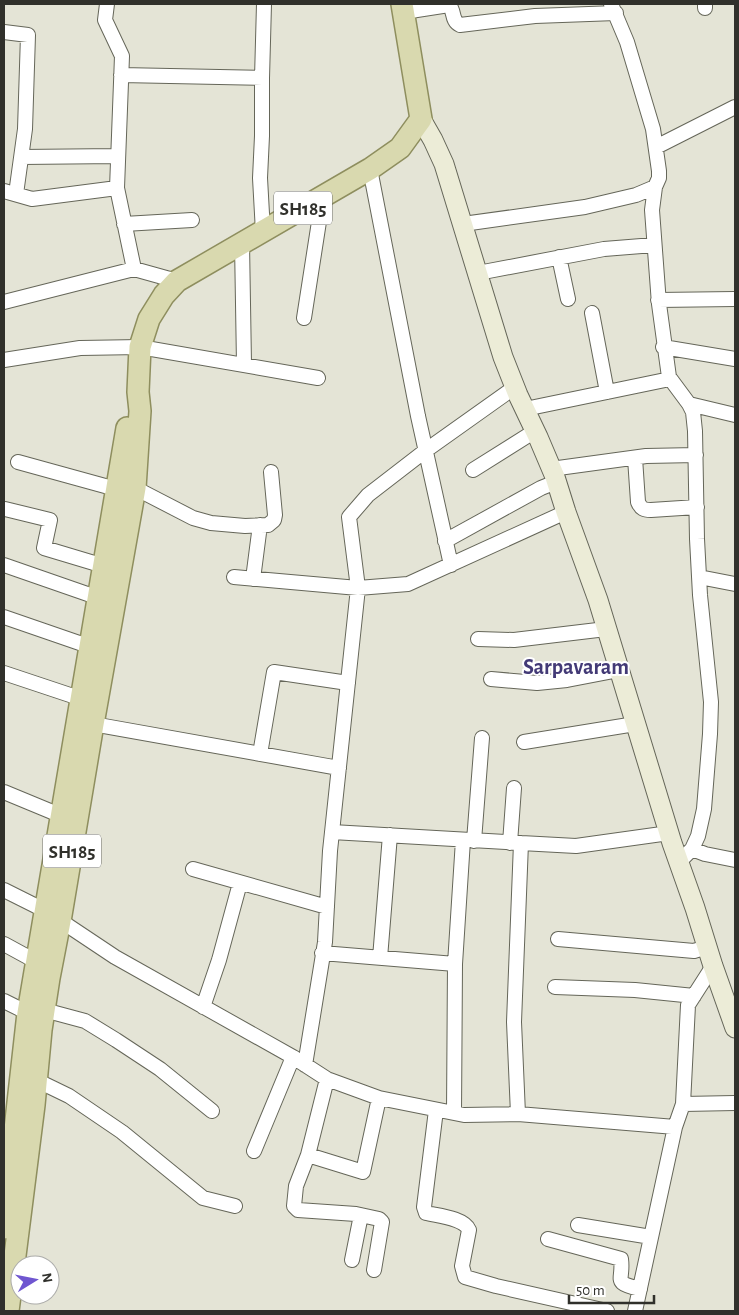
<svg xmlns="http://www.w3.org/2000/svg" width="739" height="1315" viewBox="0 0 739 1315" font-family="'Alegreya Sans',sans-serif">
<rect width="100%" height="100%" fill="#e4e4d6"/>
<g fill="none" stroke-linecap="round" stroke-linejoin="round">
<g stroke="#656659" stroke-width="16">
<path id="street" d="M 107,4 L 105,20 L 122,56 L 117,188
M 611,4 L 627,42 L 653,129 L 659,171 L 659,178 L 655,187 L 652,210 L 659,304 L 669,377 L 689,404 L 693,412 L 695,431 L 697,539 L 700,595 L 711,702 L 710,734 L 704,809 L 698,836 L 692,849 L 679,862
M 705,8 L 705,4
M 404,12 L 449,5 C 455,11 451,21 460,25 L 535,16 L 616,13
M 4,32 L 28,35 L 25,129 L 16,194
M 121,75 L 262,78
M 656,147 L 735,107
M 21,157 L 118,156
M 370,169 L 418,416 L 451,565
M 4,191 L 32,199 L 117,188 L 134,269
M 124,224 L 192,220
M 463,224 L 585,207 L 636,195 L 655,187
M 263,232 L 260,178 L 262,136 L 262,78 L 264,4
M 242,243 L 244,364
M 559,257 L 568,299
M 478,273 L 604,249 L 654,245
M 658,300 L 735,299
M 4,302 L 134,269 L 177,281
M 592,313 L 607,392
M 304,318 L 323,196
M 663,347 L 735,359
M 4,360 L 80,348 L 140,347 L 318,378
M 689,404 L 735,415
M 525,409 L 670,379
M 635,458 L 638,502 C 641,509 644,510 651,510 L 697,507
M 18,462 L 116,489
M 551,469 L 646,456 L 696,455
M 473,470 L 535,431
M 135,488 L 193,518 L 211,523 L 245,526 L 268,525 L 274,520 L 275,515 L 271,472
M 5,509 L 50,520 L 44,548 L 104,566
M 445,541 L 541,488 L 556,482
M 4,565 L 99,598
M 234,577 L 358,588 L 408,584 L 566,512
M 699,577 L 735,584
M 253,579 L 260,525
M 4,617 L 91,647
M 478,639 L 514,640 L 606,629
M 4,673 L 82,699
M 491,679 L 537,683 L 567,680 L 619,670
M 93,724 L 339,768
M 524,742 L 635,724
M 260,754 L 274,672 L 348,683
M 4,792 L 62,816
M 332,832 L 521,843 L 514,1022 L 518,1114
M 474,841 L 482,738
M 510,843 L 514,788
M 521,843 L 576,846 L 669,833
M 692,849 L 705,854 L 735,860
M 193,869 L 327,907
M 4,890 L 46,911 L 115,957 L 293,1057 L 327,1079 L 379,1098 L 464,1115 L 518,1114 L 675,1127 L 683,1104 L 735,1103
M 558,939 L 694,951 L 707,947
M 4,944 L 37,962
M 322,953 L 455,964 L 454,1113
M 380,958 L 390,835
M 455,964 L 463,840
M 555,987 L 635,990 L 694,996
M 4,1001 L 28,1013
M 203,1007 L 219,960 L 240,883
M 44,1010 L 85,1021 L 116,1040 L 160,1069 L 212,1111
M 305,1065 L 325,942 L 330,851 L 358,588 L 349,517 L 368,495 L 425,451 L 515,387
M 327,1079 L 308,1155 L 363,1172 L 379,1098
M 36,1080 L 69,1096 L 122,1132 L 203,1198 L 235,1206
M 683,1104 L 688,1005 L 713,966
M 436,1110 L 424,1207 L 426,1213 C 439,1216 464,1218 469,1230 L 462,1266 L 465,1277 L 496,1286 L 607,1311
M 254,1151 L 293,1057
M 308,1155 L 296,1186 L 294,1206 L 298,1210 L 356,1214 L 379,1219 L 382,1222 L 374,1270
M 578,1225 L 651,1237
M 548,1239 L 621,1259 C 624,1281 611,1282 640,1289
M 352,1260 L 361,1215
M 635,1311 L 675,1127"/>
</g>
<g stroke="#656659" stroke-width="21">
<path id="secondary" d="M 421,119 L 433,140 L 444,164 L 503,357 L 518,395 L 538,437 L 555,477 L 566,512 L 598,600 L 672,843 L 695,908 L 713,966 L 735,1028"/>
</g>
<g stroke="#8e8e5e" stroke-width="24">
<path id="primary" d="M 4,1228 L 28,1013 L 127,428
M 8,1311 L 34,1105 L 41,1030 L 49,978 L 60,921 L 93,724 L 135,488 L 140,411 L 138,392 L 140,347 L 149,319 L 164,295 L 177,281 L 370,169 L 400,148 L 421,119 L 402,4"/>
</g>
<use href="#street" stroke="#fff" stroke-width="14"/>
<use href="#secondary" stroke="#ececd7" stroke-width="19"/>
<use href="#primary" stroke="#d9d9af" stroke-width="21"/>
</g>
<g text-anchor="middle" stroke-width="4" stroke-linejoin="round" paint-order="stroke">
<g fill="#fff" stroke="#6e6e6b" stroke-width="1">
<rect x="274" y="191.5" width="58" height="33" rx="4"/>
<rect x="43" y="834.5" width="58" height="33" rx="4"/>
</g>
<g font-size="19" font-weight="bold" fill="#30302b">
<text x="303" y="215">SH185</text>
<text x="72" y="858">SH185</text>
</g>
<g font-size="22" font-weight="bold" fill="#433a76" stroke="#fff">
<text x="576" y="674">Sarpavaram</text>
</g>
</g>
<rect width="739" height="1315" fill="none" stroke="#30302b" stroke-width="10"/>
<g transform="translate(35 1280) rotate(80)"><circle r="24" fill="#ffffff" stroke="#acacaa"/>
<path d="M0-4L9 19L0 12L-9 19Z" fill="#6f56d0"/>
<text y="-8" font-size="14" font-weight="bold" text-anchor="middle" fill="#30302b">N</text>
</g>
<path d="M569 1295v8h85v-8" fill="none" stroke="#30302b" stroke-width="2.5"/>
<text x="576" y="1295" font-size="15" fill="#30302b" stroke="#ffffff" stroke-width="4" paint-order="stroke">50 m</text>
</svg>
